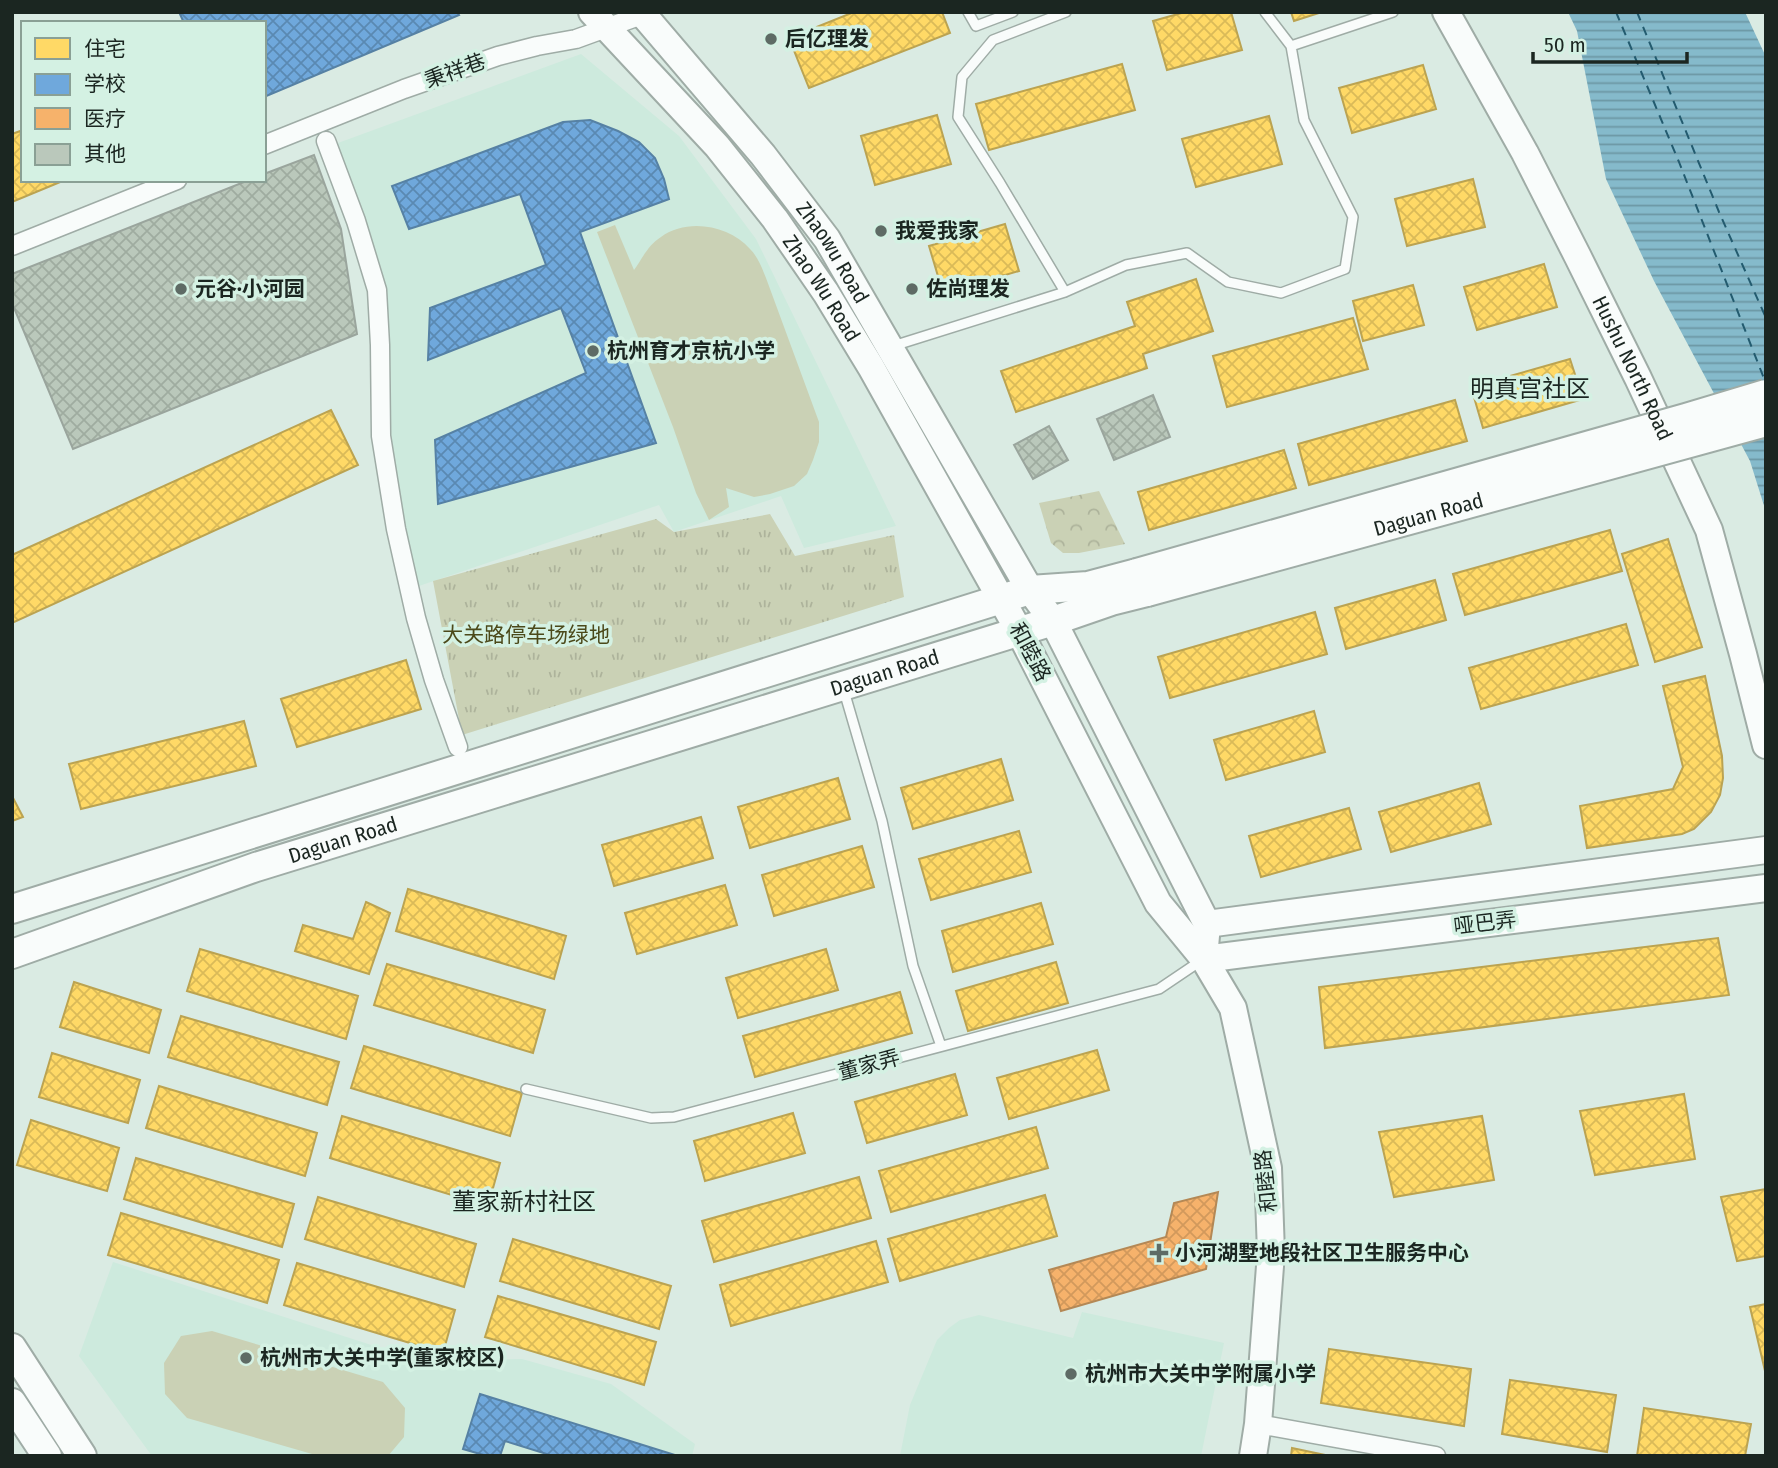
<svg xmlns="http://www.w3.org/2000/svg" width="1778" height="1468" viewBox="0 0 1778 1468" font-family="'Fira Sans Condensed','Noto Sans SC',sans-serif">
<defs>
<pattern id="forest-crowns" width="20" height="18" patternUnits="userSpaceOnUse" patternTransform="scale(1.75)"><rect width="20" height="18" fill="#cad1b5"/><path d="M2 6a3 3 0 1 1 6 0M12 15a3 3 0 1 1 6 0" fill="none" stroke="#adb39b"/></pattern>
<pattern id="park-tufts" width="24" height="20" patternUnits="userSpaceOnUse" patternTransform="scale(1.75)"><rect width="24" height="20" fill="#cad1b5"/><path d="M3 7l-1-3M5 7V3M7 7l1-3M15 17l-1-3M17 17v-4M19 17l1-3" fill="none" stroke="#adb39b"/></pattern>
<pattern id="water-rules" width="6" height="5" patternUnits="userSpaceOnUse" patternTransform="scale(1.75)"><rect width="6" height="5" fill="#85bacb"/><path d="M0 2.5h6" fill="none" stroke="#6c97a4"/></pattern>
<pattern id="homes-cross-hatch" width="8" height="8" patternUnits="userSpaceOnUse" patternTransform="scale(1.75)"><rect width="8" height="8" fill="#ffd966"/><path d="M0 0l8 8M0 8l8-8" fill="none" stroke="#daba58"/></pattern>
<pattern id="schools-cross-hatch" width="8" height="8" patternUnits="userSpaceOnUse" patternTransform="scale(1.75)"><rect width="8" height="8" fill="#6fa8dc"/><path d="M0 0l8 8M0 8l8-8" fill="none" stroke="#5a89b2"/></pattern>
<pattern id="health-cross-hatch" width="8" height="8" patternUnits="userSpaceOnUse" patternTransform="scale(1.75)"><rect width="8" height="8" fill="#f6b26b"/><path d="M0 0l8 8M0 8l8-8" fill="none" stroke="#d2995c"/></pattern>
<pattern id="building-cross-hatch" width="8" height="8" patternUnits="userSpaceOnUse" patternTransform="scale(1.75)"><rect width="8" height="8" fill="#bac8bb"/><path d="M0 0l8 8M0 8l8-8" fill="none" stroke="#9faca0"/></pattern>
</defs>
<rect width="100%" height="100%" fill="#daebe3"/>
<path fill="#cdeadd" d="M 581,54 L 679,136 L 756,239 L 896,526 L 804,548 L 781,496 L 674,532 L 659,505 L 413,588 L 356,221 L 338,143 Z
M 113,1262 L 421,1361 L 522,1359 L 611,1384 L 695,1444 L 692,1456 L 152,1456 L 79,1356 Z
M 1082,1312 L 1224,1343 L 1201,1456 L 900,1456 L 910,1405 L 937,1340 L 949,1328 L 960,1320 L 979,1315 L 1073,1338 Z"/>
<path fill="#cad1b5" d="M 615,225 L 634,270 C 642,259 648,245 661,237 C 687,218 729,225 750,249 C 758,257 762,268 766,278 L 819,422 L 819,442 L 813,460 L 807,474 L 794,486 L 770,494 L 754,497 L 726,488 L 729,507 L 709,520 L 696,493 L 673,427 L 597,232 Z
M 212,1331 L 383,1382 L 405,1408 L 404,1437 L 388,1456 L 319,1456 L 187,1418 L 165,1394 L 164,1363 L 181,1336 Z"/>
<path fill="url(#forest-crowns)" d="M 1099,491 L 1125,544 L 1079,553 L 1063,553 L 1051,543 L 1039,503 Z"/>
<path fill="url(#park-tufts)" d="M 770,514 L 795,556 L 894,535 L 904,597 L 462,735 L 433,581 L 656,519 L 674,532 Z"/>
<path fill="url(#water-rules)" d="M 1568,12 L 1745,12 L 1766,57 L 1766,512 L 1750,461 L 1654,281 L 1606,179 L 1577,31 Z"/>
<path fill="url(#homes-cross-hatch)" stroke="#bba351" stroke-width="2" d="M 854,12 L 942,12 L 950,33 L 809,88 L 789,38 Z
M 1185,12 L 1231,12 L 1242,50 L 1167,70 L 1153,21 Z
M 1291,12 L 1322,12 L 1294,21 Z
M 1122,64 L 1135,110 L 989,150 L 976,104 Z
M 1423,65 L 1436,109 L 1352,133 L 1339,88 Z
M 937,115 L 951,164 L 875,185 L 861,136 Z
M 1269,116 L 1282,164 L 1196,187 L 1182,139 Z
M 23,130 L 23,180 L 65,180 L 12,202 L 12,134 Z
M 1473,179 L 1485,227 L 1407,246 L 1395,199 Z
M 1005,224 L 1019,271 L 943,293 L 929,246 Z
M 1544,264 L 1557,307 L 1477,330 L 1464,287 Z
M 1196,279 L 1213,331 L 1143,354 L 1147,368 L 1016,412 L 1001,371 L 1135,326 L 1127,302 Z
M 1413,285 L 1424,325 L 1363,341 L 1353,301 Z
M 1353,318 L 1368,369 L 1227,407 L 1213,356 Z
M 1570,359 L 1583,399 L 1483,428 L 1471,387 Z
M 1455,400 L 1467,441 L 1309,485 L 1298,444 Z
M 331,410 L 358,465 L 12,623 L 12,555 Z
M 1284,450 L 1296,488 L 1149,530 L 1138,492 Z
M 1610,530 L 1622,571 L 1465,615 L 1453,574 Z
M 1668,539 L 1702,647 L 1655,662 L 1622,554 Z
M 1435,580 L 1446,620 L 1346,649 L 1335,608 Z
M 1315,612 L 1327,654 L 1170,698 L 1158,657 Z
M 1626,624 L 1638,665 L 1481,709 L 1469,668 Z
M 406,660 L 421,709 L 297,747 L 281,699 Z
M 1705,676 L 1722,756 L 1723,778 L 1720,795 L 1711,812 L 1694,829 L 1682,834 L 1587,848 L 1580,806 L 1673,789 L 1683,767 L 1663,686 Z
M 1314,711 L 1325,752 L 1226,780 L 1214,740 Z
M 244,721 L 256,766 L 81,809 L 69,764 Z
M 1001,759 L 1013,800 L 913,829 L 901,788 Z
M 838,778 L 850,819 L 750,848 L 738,807 Z
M 1479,783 L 1491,824 L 1391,852 L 1379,812 Z
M 12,796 L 23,817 L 12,821 Z
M 1349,808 L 1361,849 L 1261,877 L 1249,836 Z
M 701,817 L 713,858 L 614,886 L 602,845 Z
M 1019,831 L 1031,872 L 931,900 L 919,859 Z
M 862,846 L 874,887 L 774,916 L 762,875 Z
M 725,885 L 737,925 L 637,954 L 625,913 Z
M 408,889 L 566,936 L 554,979 L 396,931 Z
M 366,902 L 390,913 L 369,974 L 295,951 L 303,925 L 353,939 Z
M 1041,903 L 1053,944 L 953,972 L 942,931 Z
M 1718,938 L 1729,995 L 1325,1048 L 1319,987 Z
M 200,949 L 358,996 L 346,1039 L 187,991 Z
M 826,949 L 838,990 L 738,1018 L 726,978 Z
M 1056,962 L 1068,1003 L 968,1031 L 956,991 Z
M 387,964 L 545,1010 L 533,1053 L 374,1005 Z
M 74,982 L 161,1010 L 149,1053 L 60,1027 Z
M 900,992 L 912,1033 L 755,1077 L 743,1036 Z
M 181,1016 L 339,1062 L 327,1105 L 168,1057 Z
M 364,1046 L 522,1093 L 510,1136 L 351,1088 Z
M 1097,1050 L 1109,1090 L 1009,1119 L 997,1078 Z
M 52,1053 L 140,1080 L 128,1123 L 39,1097 Z
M 955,1074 L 967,1115 L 867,1143 L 855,1102 Z
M 159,1086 L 317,1133 L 305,1176 L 146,1128 Z
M 1684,1094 L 1695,1159 L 1595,1175 L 1580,1111 Z
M 793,1113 L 805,1153 L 705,1181 L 694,1141 Z
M 342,1116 L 500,1163 L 488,1206 L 330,1158 Z
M 1482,1116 L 1494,1180 L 1394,1197 L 1379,1132 Z
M 31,1120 L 119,1148 L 107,1191 L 17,1165 Z
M 1036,1127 L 1048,1168 L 891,1212 L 879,1171 Z
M 136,1158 L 294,1204 L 282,1247 L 124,1199 Z
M 859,1177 L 871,1218 L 714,1262 L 702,1221 Z
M 1766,1189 L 1766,1256 L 1737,1261 L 1721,1197 Z
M 1045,1195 L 1057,1236 L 900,1281 L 888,1239 Z
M 318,1197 L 476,1244 L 464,1287 L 305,1239 Z
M 121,1213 L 279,1260 L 267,1303 L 108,1255 Z
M 513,1239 L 671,1286 L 659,1329 L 500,1281 Z
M 876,1241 L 888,1282 L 731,1326 L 720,1285 Z
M 297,1263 L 455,1310 L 443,1353 L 284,1305 Z
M 498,1296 L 656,1342 L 644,1385 L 485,1337 Z
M 1766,1304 L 1766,1371 L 1765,1371 L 1750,1307 Z
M 1329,1349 L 1471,1369 L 1464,1426 L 1321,1403 Z
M 1510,1380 L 1616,1395 L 1607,1452 L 1502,1434 Z
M 1644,1408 L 1751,1424 L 1745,1456 L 1637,1456 Z
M 1292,1448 L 1330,1456 L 1291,1456 Z"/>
<path fill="url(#schools-cross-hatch)" stroke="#5681a4" stroke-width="2" d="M 179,12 L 457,12 L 459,15 L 264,97 L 264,23 L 184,23 Z
M 590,120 L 618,131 L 639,142 L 655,158 L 664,179 L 669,199 L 580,232 L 656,443 L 438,504 L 435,440 L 586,373 L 561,308 L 428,360 L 430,308 L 546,265 L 520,194 L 409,229 L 392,186 L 563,122 Z
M 480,1394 L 678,1456 L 553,1456 L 505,1441 L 500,1456 L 487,1456 L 463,1449 Z"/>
<path fill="url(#health-cross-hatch)" stroke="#b48855" stroke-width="2" d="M 1218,1192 L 1206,1269 L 1061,1311 L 1049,1270 L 1166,1237 L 1174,1203 Z"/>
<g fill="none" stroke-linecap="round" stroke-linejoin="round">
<path stroke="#235b6f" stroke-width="2" stroke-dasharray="9 7" stroke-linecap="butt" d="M 1616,12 L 1679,162 L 1765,381
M 1637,12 L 1719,212 L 1766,318"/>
</g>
<path fill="url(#building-cross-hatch)" stroke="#9aa59d" stroke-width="2" d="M 314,155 L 341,229 L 357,334 L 73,449 L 12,303 L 12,274 L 249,180 L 264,180 L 264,174 Z
M 1153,395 L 1170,437 L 1114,460 L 1097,419 Z
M 1049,426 L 1068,460 L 1033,479 L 1014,445 Z"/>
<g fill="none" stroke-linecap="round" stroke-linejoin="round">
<g stroke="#9faca6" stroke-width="12">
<path id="lane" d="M 968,12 L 976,26 L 1013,12
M 1291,46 L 1393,12
M 1065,292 L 1000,183 L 958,117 L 962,77 L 993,40 L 1066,12
M 893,346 L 1065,292 L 1126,265 L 1187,253 L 1228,282 L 1281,293 L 1345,269 L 1353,217 L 1304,120 L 1291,46 L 1265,12
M 844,691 L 882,821 L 913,966 L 941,1046
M 526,1089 L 651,1118 L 674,1117 L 1159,989 L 1202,960"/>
</g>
<g stroke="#9faca6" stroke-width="21">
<path id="street" d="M 326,141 L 356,221 L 377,290 L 380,345 L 381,436 L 396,529 L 416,618 L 434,680 L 458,747
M 264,145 L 404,89 L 498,56 L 537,46 L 576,39 L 650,12
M 12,246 L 177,180
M 1258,1424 L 1436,1456"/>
</g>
<g stroke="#9faca6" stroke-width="30">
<g id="secondary">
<path id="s1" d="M 592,12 L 717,146 L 775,219 L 826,293 L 871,367 L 1019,631 L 1158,903 L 1204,959 L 1233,1008 L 1268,1168 L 1271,1253 L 1258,1424 L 1253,1456"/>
<path id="s2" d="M 641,12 L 763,155 L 827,239 L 1030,590 L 1053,621 L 1207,924 L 1204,959"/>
<path id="s3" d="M 1446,12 L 1525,153 L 1578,257 L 1638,378 L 1709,530 L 1743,654 L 1766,745"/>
<path d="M 1207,924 L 1766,850"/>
<path d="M 1204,959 L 1766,888"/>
</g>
</g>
<g stroke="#9faca6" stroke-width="32">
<g id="primary">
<path d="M 12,909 L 1030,590 L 1088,586 L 1137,573"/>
<path id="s4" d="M 12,954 L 256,867 L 1053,621 L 1111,601 L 1147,592"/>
<path d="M 12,1348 L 82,1456"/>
<path d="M 12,1403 L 47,1456"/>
</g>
</g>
<use href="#lane" stroke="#f9fcfb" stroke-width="9"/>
<use href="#street" stroke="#f9fcfb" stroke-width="18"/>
<use href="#secondary" stroke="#f9fcfb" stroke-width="26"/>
<use href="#primary" stroke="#f9fcfb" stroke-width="28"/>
<g stroke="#9faca6" stroke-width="32" stroke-linecap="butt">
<g id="primary-bridge">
<path d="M 1137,573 L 1686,418 L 1766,394"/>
<path id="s5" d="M 1147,592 L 1766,422"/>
</g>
</g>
<use href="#primary-bridge" stroke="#f9fcfb" stroke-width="28"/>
</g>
<g fill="#5e6b65" stroke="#d4f1e3" stroke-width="2.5">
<circle cx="771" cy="39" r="7"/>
<circle cx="881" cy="231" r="7"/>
<circle cx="181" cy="289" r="7"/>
<circle cx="912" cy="289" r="7"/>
<circle cx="593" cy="351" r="7"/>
<path d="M1155.5 1242.5h7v7h7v7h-7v7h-7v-7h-7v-7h7z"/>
<circle cx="246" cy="1358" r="7"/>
<circle cx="1071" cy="1374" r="7"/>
</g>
<g text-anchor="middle" stroke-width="7" stroke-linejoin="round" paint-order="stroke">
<g font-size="21" font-weight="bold" fill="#1b2621" stroke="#d4f1e3" text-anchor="start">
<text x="785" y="46">后亿理发</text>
<text x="895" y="238">我爱我家</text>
<text x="195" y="296">元谷·小河园</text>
<text x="926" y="296">佐尚理发</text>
<text x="607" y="358">杭州育才京杭小学</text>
<text x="1175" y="1260">小河湖墅地段社区卫生服务中心</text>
<text x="260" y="1365">杭州市大关中学(董家校区)</text>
<text x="1085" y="1381">杭州市大关中学附属小学</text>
</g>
<g font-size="21" fill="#1b2621" stroke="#d4f1e3">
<text transform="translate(455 71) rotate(-20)" y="7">秉祥巷</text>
<text dy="7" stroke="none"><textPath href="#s2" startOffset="308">Zhaowu Road</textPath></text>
<text dy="7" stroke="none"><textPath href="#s1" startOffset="360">Zhao Wu Road</textPath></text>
<text dy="7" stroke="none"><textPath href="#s3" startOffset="402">Hushu North Road</textPath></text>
<text dy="7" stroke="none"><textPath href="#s5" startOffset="292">Daguan Road</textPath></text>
<text transform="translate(1030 652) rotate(62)" y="7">和睦路</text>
<text dy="7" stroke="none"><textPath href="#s4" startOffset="917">Daguan Road</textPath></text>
<text dy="7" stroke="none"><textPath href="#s4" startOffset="350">Daguan Road</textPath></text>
<text transform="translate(1485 923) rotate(-7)" y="7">哑巴弄</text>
<text transform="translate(869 1065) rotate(-15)" y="7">董家弄</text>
<text transform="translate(1266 1181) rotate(-96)" y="7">和睦路</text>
</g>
<g font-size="21" fill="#4b491a" stroke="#d4f1e3">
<text x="526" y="642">大关路停车场绿地</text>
</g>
<g font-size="24" fill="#1b2621" stroke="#d4f1e3">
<text x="1530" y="397">明真宫社区</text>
<text x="524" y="1210">董家新村社区</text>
</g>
</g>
<rect width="1778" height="1468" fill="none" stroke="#1b2621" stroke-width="28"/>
<rect x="21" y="21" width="245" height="161" fill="#d4f1e3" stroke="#8aa095" stroke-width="2"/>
<rect x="35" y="38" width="35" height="21" fill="#ffd966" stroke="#8aa095" stroke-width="2"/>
<text x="84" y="56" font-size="21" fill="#1b2621">住宅</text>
<rect x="35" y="74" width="35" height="21" fill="#6fa8dc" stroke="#8aa095" stroke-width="2"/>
<text x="84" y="91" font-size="21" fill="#1b2621">学校</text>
<rect x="35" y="108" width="35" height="21" fill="#f6b26b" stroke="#8aa095" stroke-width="2"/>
<text x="84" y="126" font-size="21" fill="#1b2621">医疗</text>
<rect x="35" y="144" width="35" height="21" fill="#bac8bb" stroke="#8aa095" stroke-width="2"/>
<text x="84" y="161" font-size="21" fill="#1b2621">其他</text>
<path d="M1533 52v10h154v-10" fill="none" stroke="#1b2621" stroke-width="3.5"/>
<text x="1544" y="52" font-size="21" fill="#1b2621" stroke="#d4f1e3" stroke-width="5" paint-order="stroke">50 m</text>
</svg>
